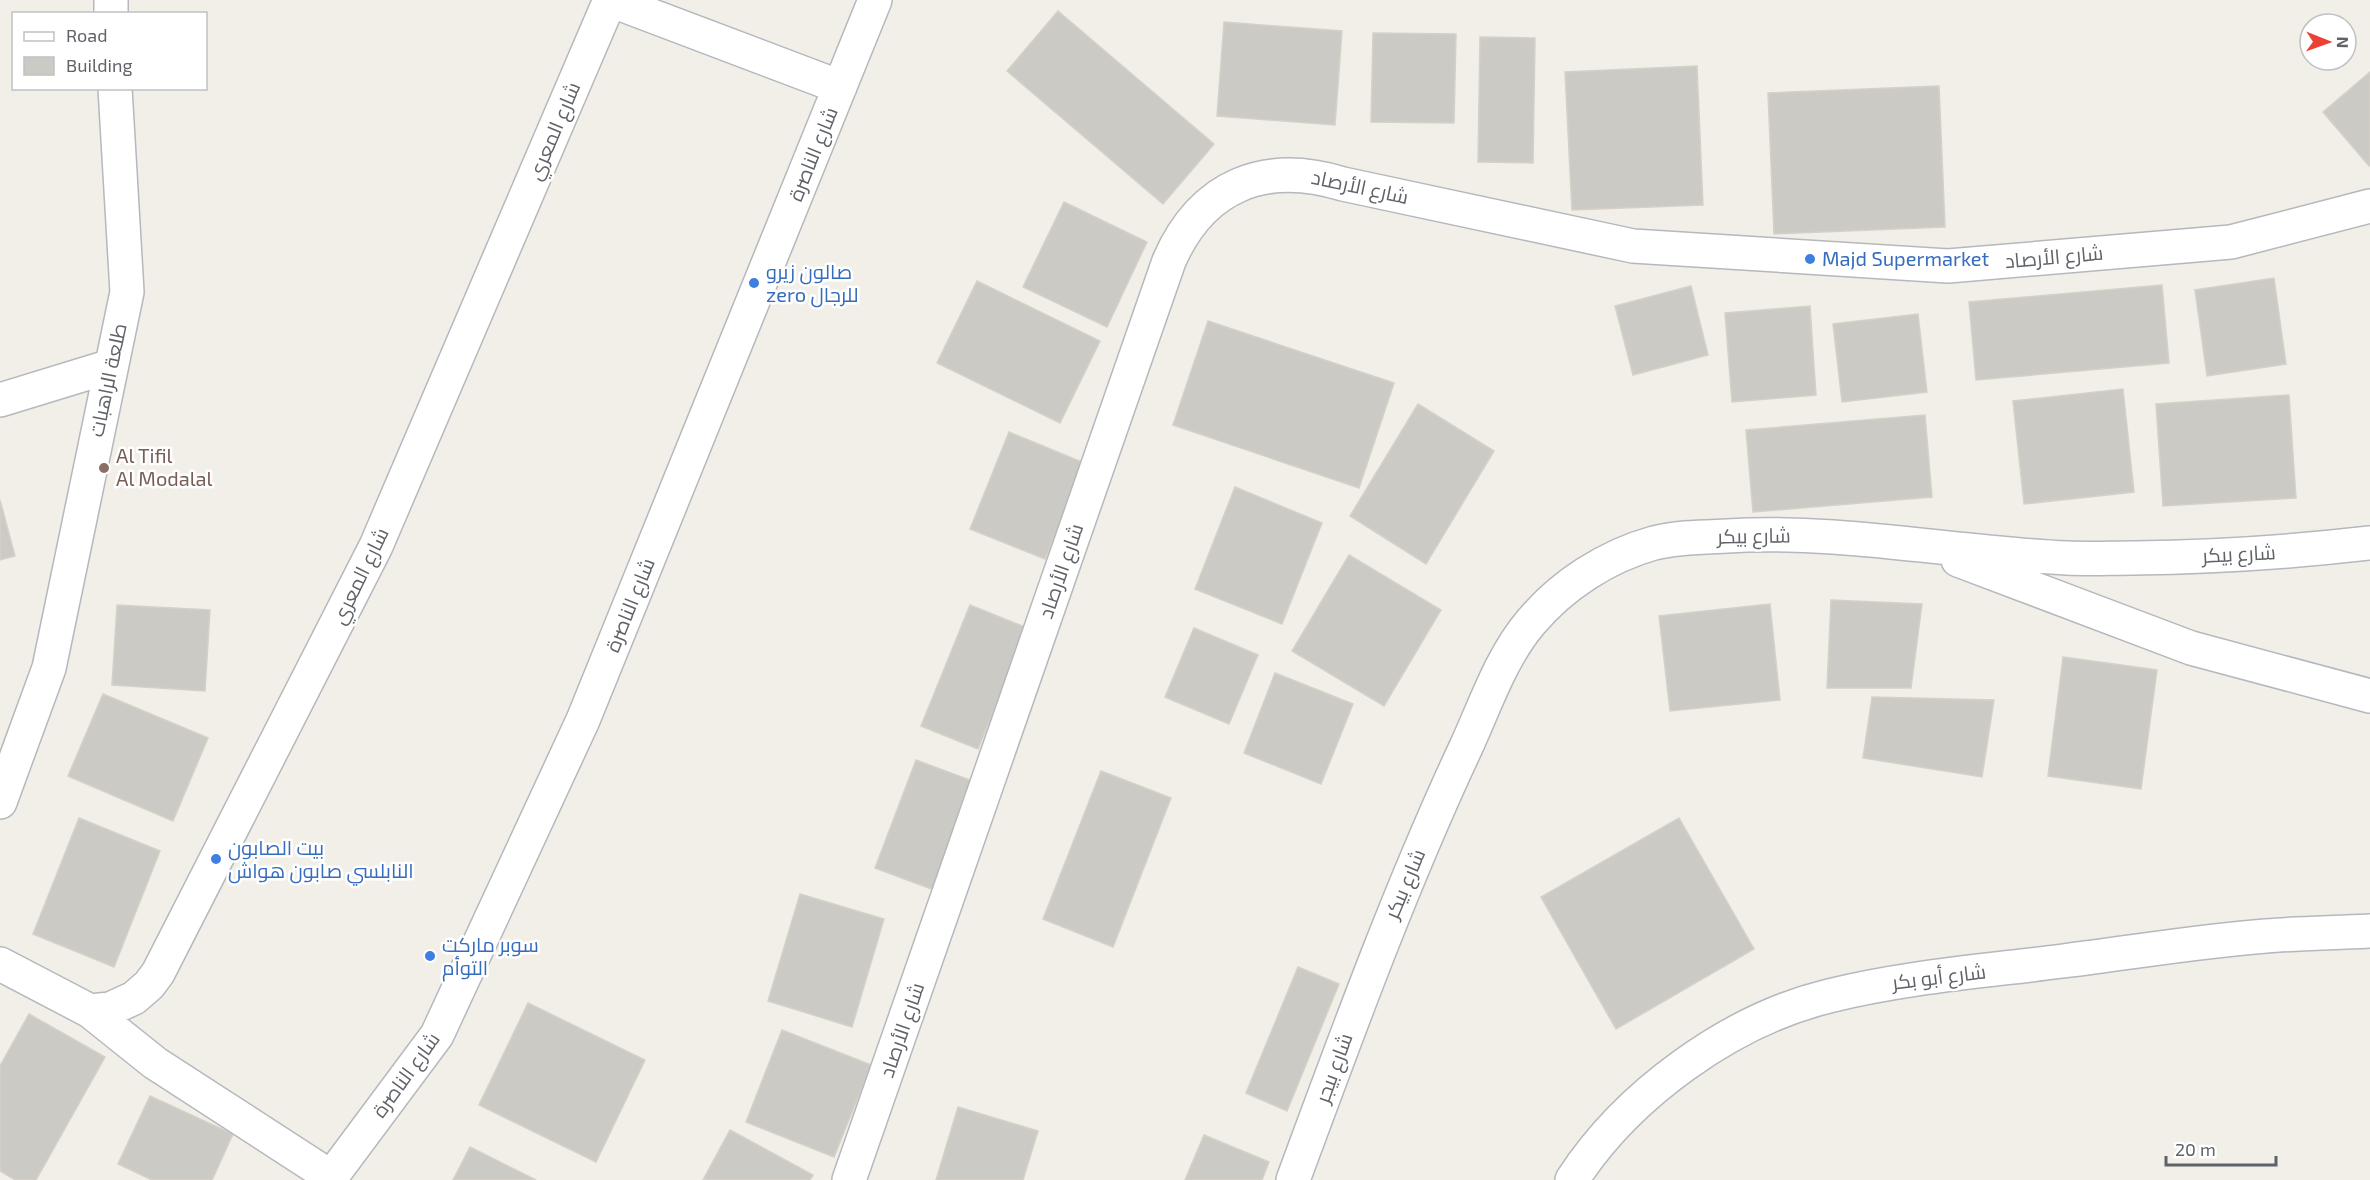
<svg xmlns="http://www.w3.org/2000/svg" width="2370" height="1180" viewBox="0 0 2370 1180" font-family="'Exo 2',Cairo,sans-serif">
<rect width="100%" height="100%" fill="#f1efe8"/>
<path fill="#cccac5" stroke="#d6d1c6" stroke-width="1.5" d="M 1058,11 L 1214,144 L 1163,204 L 1007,71 Z
M 1224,22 L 1342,31 L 1335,125 L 1217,116 Z
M 1373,33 L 1456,34 L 1454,123 L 1371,122 Z
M 1480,37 L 1535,38 L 1533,163 L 1478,162 Z
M 1697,66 L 1703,205 L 1572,210 L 1565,72 Z
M 2370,72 L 2370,165 L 2369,166 L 2323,112 Z
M 1939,86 L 1945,227 L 1774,234 L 1768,93 Z
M 1064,202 L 1147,242 L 1107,327 L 1023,287 Z
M 2274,278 L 2286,364 L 2207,376 L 2195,290 Z
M 977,281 L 1100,341 L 1060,423 L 937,363 Z
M 2162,285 L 2169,363 L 1976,380 L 1969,302 Z
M 1691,286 L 1708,355 L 1633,375 L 1615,306 Z
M 1810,306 L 1816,395 L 1732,402 L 1725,313 Z
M 1918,314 L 1927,392 L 1842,402 L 1833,324 Z
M 1208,321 L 1394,383 L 1359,488 L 1173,425 Z
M 2123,389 L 2134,492 L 2024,504 L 2013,401 Z
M 2289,395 L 2296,498 L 2163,506 L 2156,404 Z
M 1418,404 L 1494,451 L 1426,564 L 1350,516 Z
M 1925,415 L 1932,497 L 1753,512 L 1746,430 Z
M 1009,432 L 1084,463 L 1045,559 L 970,529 Z
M 1235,487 L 1322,523 L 1282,624 L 1195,589 Z
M 0,500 L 15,556 L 0,560 Z
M 1349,555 L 1441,610 L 1384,706 L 1292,651 Z
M 1831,600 L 1922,604 L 1911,688 L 1827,688 Z
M 1770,604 L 1780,700 L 1670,711 L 1659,616 Z
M 117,605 L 210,610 L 205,691 L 112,685 Z
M 970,605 L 1027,628 L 978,749 L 921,726 Z
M 1194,628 L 1258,655 L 1229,724 L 1165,697 Z
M 2063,657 L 2157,670 L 2141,789 L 2048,776 Z
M 1275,673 L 1353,704 L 1321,784 L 1244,753 Z
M 103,694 L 208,738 L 173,821 L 68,776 Z
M 1872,697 L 1994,700 L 1982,777 L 1863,758 Z
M 916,760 L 975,782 L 934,890 L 875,868 Z
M 1101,771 L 1171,798 L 1113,947 L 1043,919 Z
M 79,818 L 160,851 L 114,967 L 33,934 Z
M 1679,818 L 1754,949 L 1616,1029 L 1541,897 Z
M 800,894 L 884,919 L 852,1027 L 768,1001 Z
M 1298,967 L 1339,984 L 1287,1111 L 1246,1093 Z
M 528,1003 L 645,1060 L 596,1162 L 479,1105 Z
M 29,1014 L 105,1057 L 36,1180 L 15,1180 L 0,1171 L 0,1066 Z
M 782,1030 L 871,1065 L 834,1157 L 746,1122 Z
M 150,1096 L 233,1134 L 212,1180 L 152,1180 L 118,1164 Z
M 958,1107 L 1038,1131 L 1023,1180 L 936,1180 Z
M 730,1130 L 813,1175 L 810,1180 L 703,1180 Z
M 1204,1135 L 1269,1162 L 1262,1180 L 1185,1180 Z
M 470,1147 L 536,1180 L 453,1180 Z"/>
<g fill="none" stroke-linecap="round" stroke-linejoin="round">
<g stroke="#b5b8bc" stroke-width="36">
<path id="street" d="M 111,0 L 111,14
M 610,0 L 840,87
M 0,400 L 111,366
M 1958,560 L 2191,648 L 2370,696
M 0,802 L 49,668 L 127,292 L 115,88
M 0,964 L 90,1011 L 110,1009 L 134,998 L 149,985 L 158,973 L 376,546 L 610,0
M 90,1011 L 155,1063 L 331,1177
M 329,1180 L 437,1035 L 583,720 L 875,0
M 849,1180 L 1169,261 C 1202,185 1265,160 1343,184 L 1633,246 L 1948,266 L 2231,242 L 2370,206
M 1293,1180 C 1347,1034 1400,888 1466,747 C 1485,706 1501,657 1531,622 C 1562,585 1607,556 1654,543 C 1678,537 1703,537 1727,536 C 1841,529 1954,553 2067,558 C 2089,559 2111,558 2134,558 C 2213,557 2292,552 2370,543
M 1572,1180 C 1627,1095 1730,1020 1829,996 C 1905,977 1985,971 2063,961 C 2130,953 2198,941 2266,936 C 2300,933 2335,933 2370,931"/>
</g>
<use href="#street" stroke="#fff" stroke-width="33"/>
</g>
<g fill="#3f7fe0" stroke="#fff" stroke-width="2">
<circle cx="1810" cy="259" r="6"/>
<circle cx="754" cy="283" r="6"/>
<circle cx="216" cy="859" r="6"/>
<circle cx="430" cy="956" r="6"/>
</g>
<circle fill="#8d6e63" stroke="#fff" stroke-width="2" cx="104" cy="468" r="6"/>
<g text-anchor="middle" stroke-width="5" stroke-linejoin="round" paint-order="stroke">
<g font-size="20" fill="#5f6368" stroke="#fff">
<text transform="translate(554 131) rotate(-67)" y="7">شارع المعري</text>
<text transform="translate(813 154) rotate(-68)" y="7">شارع الناصرة</text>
<text transform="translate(1360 187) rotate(12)" y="7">شارع الأرصاد</text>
<text transform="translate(2054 257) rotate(-5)" y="7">شارع الأرصاد</text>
<text transform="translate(108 380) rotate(-78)" y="7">طلعة الراهبات</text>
<text transform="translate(1754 536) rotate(-1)" y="7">شارع بيكر</text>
<text transform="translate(2239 554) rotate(-3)" y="7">شارع بيكر</text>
<text transform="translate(1061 571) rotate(-71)" y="7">شارع الأرصاد</text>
<text transform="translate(360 576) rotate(-64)" y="7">شارع المعري</text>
<text transform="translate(630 605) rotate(-68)" y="7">شارع الناصرة</text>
<text transform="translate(1405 884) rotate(-67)" y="7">شارع بيكر</text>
<text transform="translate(1939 977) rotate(-7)" y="7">شارع أبو بكر</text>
<text transform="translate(902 1030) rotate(-71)" y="7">شارع الأرصاد</text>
<text transform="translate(1334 1068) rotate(-70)" y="7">شارع بيجر</text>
<text transform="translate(406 1075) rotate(-54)" y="7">شارع الناصرة</text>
</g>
<g font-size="20" fill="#366cbe" stroke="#fff" text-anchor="start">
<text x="1822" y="266">Majd Supermarket</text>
<text x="766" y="279">صالون زيرو<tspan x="766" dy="23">zero للرجال</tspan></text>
<text x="228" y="855">بيت الصابون<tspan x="228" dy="23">النابلسي صابون هواش</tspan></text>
<text x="442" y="952">سوبر ماركت<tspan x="442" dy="23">التوأم</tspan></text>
</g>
<g font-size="20" fill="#785e54" stroke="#fff" text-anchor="start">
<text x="116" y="463">Al Tifil<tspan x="116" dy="23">Al Modalal</tspan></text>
</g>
</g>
<rect x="12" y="12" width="195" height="78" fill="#ffffff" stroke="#bfc1c3" stroke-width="1.5"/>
<rect x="24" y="32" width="30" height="9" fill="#ffffff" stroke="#bfc1c3" stroke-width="1.5"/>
<text x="66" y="42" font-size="18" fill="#5f6368">Road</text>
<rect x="24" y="57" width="30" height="18" fill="#cccac5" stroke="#bfc1c3" stroke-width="1.5"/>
<text x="66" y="72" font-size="18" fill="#5f6368">Building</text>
<g transform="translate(2328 42) rotate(91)"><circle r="28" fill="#ffffff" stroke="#bfc1c3" stroke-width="1.5"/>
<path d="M0-4.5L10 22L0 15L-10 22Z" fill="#ea4335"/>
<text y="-9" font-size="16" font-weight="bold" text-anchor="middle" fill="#5f6368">N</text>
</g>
<path d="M2166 1156v9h110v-9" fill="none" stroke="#5f6368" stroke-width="3"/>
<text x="2175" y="1156" font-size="18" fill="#5f6368" stroke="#ffffff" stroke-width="4.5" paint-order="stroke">20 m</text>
</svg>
